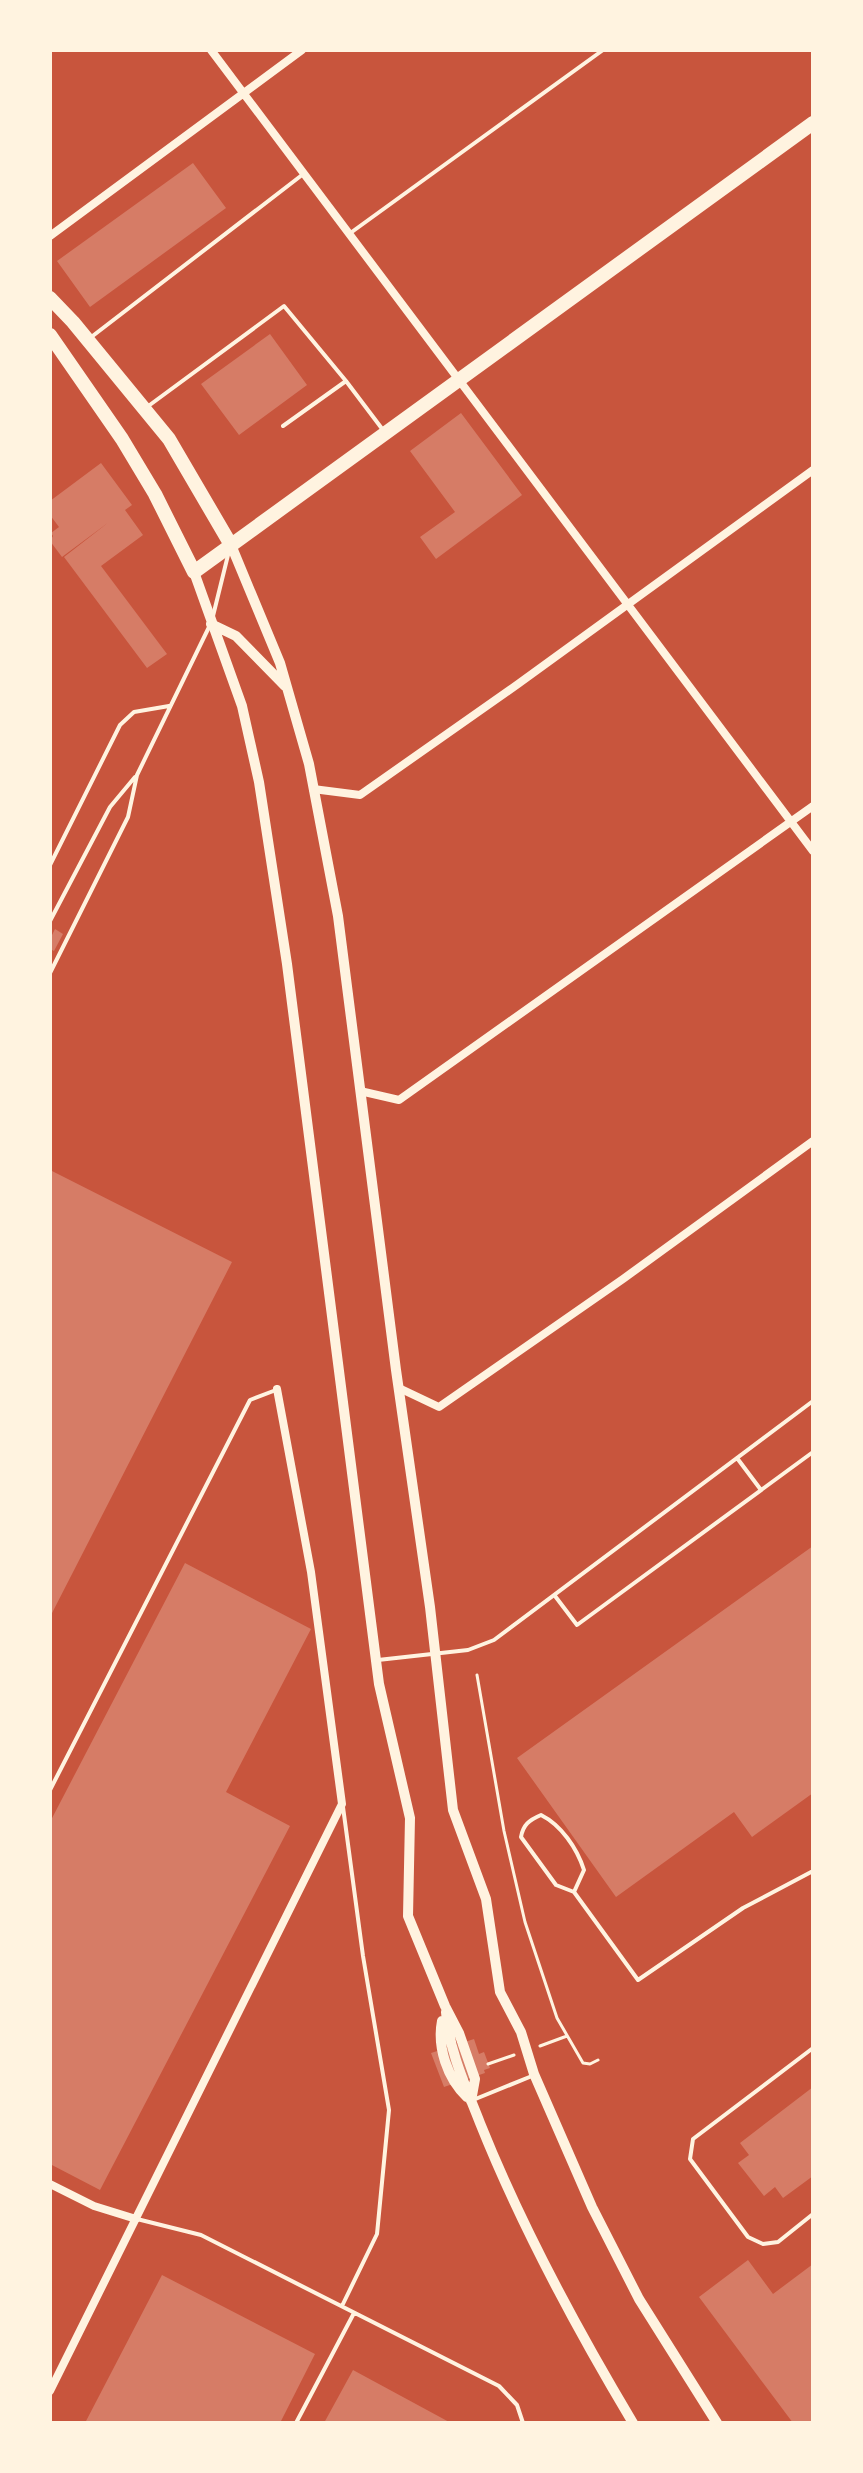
<svg xmlns="http://www.w3.org/2000/svg" width="863" height="2473" viewBox="0 0 863 2473" font-family="'Alegreya Sans',sans-serif">
<rect width="100%" height="100%" fill="#c8553d"/>
<path fill="#d67c66" d="M 193,163 L 226,208 L 90,307 L 57,261 Z
M 270,334 L 307,385 L 239,435 L 201,384 Z
M 461,413 L 522,495 L 436,559 L 420,537 L 455,512 L 410,451 Z
M 101,463 L 132,505 L 125,510 L 143,535 L 101,566 L 167,654 L 147,668 L 64,557 L 109,522 L 62,557 L 50,541 L 53,536 L 51,533 L 59,527 L 50,515 L 50,501 Z
M 55,929 L 63,934 L 54,951 L 50,949 L 50,939 Z
M 50,1170 L 232,1262 L 50,1617 Z
M 813,1546 L 813,1793 L 752,1837 L 734,1812 L 616,1897 L 517,1758 Z
M 185,1563 L 311,1629 L 226,1792 L 290,1826 L 100,2190 L 50,2164 L 50,1822 Z
M 474,2039 L 479,2054 L 484,2052 L 490,2068 L 484,2070 L 485,2073 L 444,2087 L 431,2053 Z
M 813,2087 L 813,2176 L 783,2198 L 775,2187 L 764,2196 L 738,2163 L 749,2155 L 740,2143 Z
M 748,2260 L 773,2294 L 813,2264 L 813,2423 L 793,2423 L 699,2297 Z
M 162,2275 L 315,2354 L 280,2423 L 85,2423 Z
M 353,2370 L 451,2423 L 324,2423 Z"/>
<g fill="none" stroke-linecap="round" stroke-linejoin="round">
<path stroke="#fff3e0" stroke-width="3" d="M 477,1675 L 504,1831 L 525,1922 L 557,2018 L 583,2063 L 590,2064 L 598,2060
M 540,2046 L 567,2036
M 488,2064 L 514,2055"/>
<path stroke="#fff3e0" stroke-width="4" d="M 349,234 L 603,50
M 90,338 L 302,175
M 346,381 L 383,430
M 147,407 L 284,306 L 346,381 L 283,426
M 213,616 L 229,551
M 50,865 L 120,725 L 134,712 L 169,706
M 50,921 L 110,807 L 135,777
M 50,973 L 128,817 L 137,775 L 210,625
M 737,1458 L 761,1490
M 555,1596 L 577,1625 L 813,1452
M 378,1660 L 468,1650 L 494,1640 L 813,1401
M 50,1790 L 250,1400 L 276,1390
M 574,1892 L 584,1870 C 577,1848 561,1825 541,1815 C 529,1820 523,1825 521,1837 L 556,1885 L 574,1892 L 638,1980 L 743,1908 L 813,1871
M 813,2048 L 693,2139 L 690,2159 L 748,2237 L 763,2244 L 778,2242 L 813,2214
M 473,2100 L 532,2076
M 137,2219 L 201,2235 L 499,2386 L 517,2405 L 523,2423
M 342,2306 L 377,2234 L 389,2110 L 363,1956 L 343,1807
M 296,2423 L 354,2313"/>
<path stroke="#fff3e0" stroke-width="8" d="M 211,50 L 813,851
M 50,236 L 302,50
M 313,789 L 360,795 L 518,684 L 813,470
M 360,1091 L 399,1100 L 813,806
M 399,1388 L 439,1407 L 623,1279 L 813,1141
M 50,2184 L 94,2206 L 136,2219
M 50,2391 L 342,1804 L 311,1572 L 277,1389"/>
<path stroke="#fff3e0" stroke-width="10" d="M 231,545 L 280,663 L 309,764 L 338,916 L 396,1370 L 430,1607 L 453,1810 L 486,1899 L 500,1992 L 521,2032 L 534,2074 L 592,2207 L 639,2299 L 717,2423
M 194,572 L 242,706 L 259,782 L 287,964 L 379,1684 L 410,1818 L 408,1916 L 445,2006 L 459,2033 L 475,2079 L 471,2101
M 211,624 L 236,636 L 285,686
M 446,2012 C 449,2051 466,2087 480,2123 C 522,2228 575,2326 633,2423
M 442,2021 C 437,2047 447,2078 467,2097"/>
<path stroke="#fff3e0" stroke-width="14" d="M 50,298 L 73,322 L 169,439 L 231,545
M 50,335 L 122,439 L 155,494 L 194,572 L 813,123"/>
</g>
<rect width="863" height="2473" fill="none" stroke="#fff3e0" stroke-width="104"/>
</svg>
